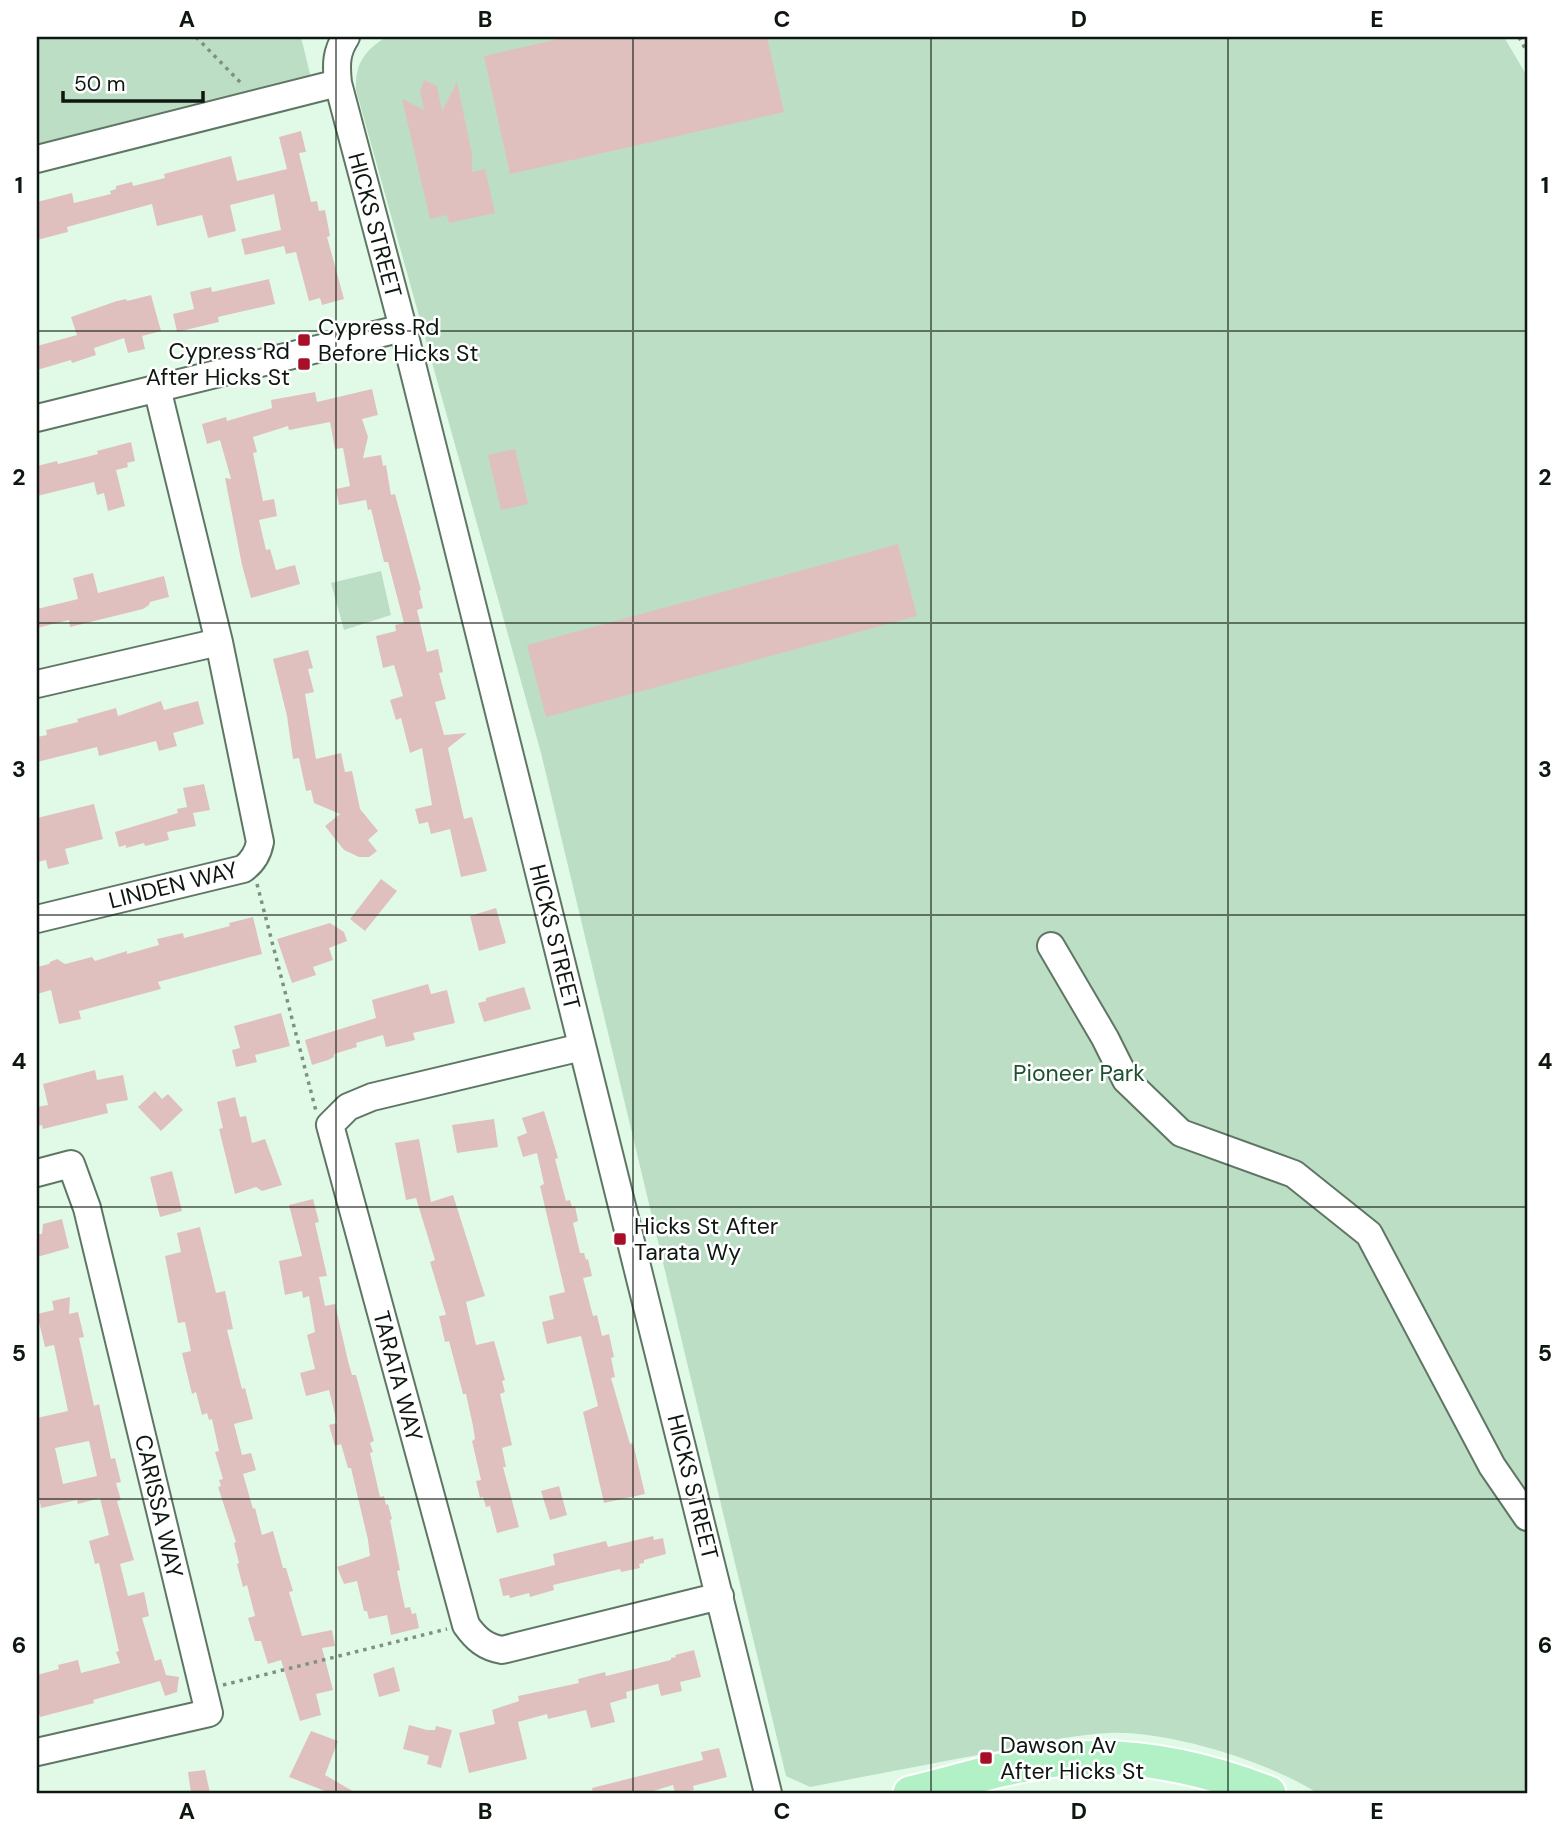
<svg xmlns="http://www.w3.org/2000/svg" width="1564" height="1830" viewBox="0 0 1564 1830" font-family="'DM Sans',sans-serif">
<rect width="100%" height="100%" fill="#e1fae7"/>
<path fill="#bcdec4" d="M 37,37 L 301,37 L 311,78 L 37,144 Z
M 386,37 L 1504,37 L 1527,76 L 1527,1793 L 1317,1793 C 1270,1762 1167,1730 1109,1733 C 1071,1735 1031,1744 993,1752 C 932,1764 871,1775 810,1787 L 786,1776 L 541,753 L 356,90 C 355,64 364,51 386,37 Z
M 381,571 L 391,615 L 344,630 L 331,583 Z"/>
<path fill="#e0c0be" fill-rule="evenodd" d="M 567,37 L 767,37 L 784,112 L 510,174 L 484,56 Z
M 424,80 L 437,86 L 442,111 L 457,82 L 472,154 L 472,172 L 485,169 L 495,213 L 449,223 L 447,215 L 430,219 L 402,99 L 424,110 L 420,91 Z
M 301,131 L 306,152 L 299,153 L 311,202 L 317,201 L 319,211 L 325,210 L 330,236 L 327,237 L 344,299 L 322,305 L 320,298 L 309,301 L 296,252 L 286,254 L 284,246 L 245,255 L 241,239 L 281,230 L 274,194 L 230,205 L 236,231 L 208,238 L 202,215 L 157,226 L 152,204 L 67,227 L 68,232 L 37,240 L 37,202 L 72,193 L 74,203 L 111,194 L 110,191 L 116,189 L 116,186 L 132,182 L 133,186 L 165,178 L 164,174 L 231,156 L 237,181 L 287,169 L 279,137 Z
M 269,279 L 275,304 L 218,317 L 219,322 L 177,332 L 173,314 L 194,309 L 190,292 L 211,287 L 212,292 Z
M 151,295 L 161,331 L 142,336 L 145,349 L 128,353 L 124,338 L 94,348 L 96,355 L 72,363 L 71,360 L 37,370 L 37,346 L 77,335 L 71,317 L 117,301 L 126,299 L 127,301 Z
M 372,389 L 378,415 L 362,419 L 368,437 L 363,458 L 381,455 L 383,466 L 386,465 L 391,495 L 395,494 L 421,590 L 419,591 L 423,608 L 417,610 L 427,652 L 438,649 L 443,672 L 439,673 L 446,699 L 435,702 L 444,735 L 467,733 L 448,748 L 464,819 L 472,817 L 487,871 L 461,877 L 450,829 L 431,834 L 428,822 L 419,824 L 415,809 L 432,805 L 422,748 L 410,753 L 401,718 L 396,720 L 390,700 L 403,696 L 394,665 L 383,668 L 376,636 L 396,631 L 395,625 L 404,623 L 388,562 L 384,562 L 371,509 L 368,510 L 366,500 L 339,505 L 336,489 L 350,486 L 343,448 L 335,449 L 330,422 L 289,430 L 288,426 L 253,437 L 257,452 L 253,453 L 263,501 L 274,499 L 277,516 L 259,520 L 266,550 L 270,549 L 276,570 L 295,565 L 300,584 L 251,598 L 242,565 L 225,478 L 231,479 L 220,440 L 207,444 L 202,424 L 226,417 L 227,421 L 272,408 L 271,400 L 315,392 L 317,402 Z
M 131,442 L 135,461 L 127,463 L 128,467 L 116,470 L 125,506 L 108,511 L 104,493 L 97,495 L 94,482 L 37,496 L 37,466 L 57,461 L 58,464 L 98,454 L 97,451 Z
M 515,449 L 528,504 L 501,510 L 488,455 Z
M 898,544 L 917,616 L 546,717 L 527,645 Z
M 93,573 L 98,593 L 164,576 L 169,597 L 150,602 L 149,605 L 143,609 L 70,627 L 69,620 L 37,628 L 37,609 L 78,599 L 73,578 Z
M 308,650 L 313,668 L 308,669 L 314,692 L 305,694 L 316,759 L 341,753 L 345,772 L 352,771 L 360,809 L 378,831 L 368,840 L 377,851 L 369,857 L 359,857 L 344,850 L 325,826 L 340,814 L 314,803 L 311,790 L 306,791 L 299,758 L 293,759 L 287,716 L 273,659 Z
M 161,701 L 164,710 L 198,701 L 204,724 L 173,733 L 177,746 L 159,751 L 156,741 L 99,756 L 97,747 L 37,762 L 37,737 L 47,735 L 46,730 L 78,722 L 77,719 L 116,708 L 118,716 Z
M 204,784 L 210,810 L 193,813 L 196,826 L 167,832 L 169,840 L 145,846 L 144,843 L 126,848 L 126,845 L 119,847 L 115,832 L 178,813 L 177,809 L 187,807 L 183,788 Z
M 94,804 L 103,839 L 65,849 L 69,864 L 48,869 L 46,860 L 37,862 L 37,818 Z
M 381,879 L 397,891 L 365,931 L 350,919 Z
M 496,908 L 506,943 L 479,951 L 470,916 Z
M 253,917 L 262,954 L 158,982 L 161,989 L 79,1011 L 81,1019 L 59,1024 L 51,990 L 37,994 L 37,967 L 49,964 L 50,962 L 57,959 L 65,964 L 92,957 L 95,961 L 127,951 L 127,954 L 159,945 L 157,939 L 183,933 L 184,938 L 230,926 L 229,923 Z
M 330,923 L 344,932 L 347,941 L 329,948 L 333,960 L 313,967 L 316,975 L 292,983 L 277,939 Z
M 428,984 L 431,994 L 447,990 L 455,1023 L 413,1033 L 415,1040 L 386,1047 L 383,1035 L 356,1043 L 357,1047 L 334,1054 L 334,1057 L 328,1060 L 312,1065 L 305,1040 L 376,1018 L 372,1000 Z
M 524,987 L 531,1009 L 484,1022 L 478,1003 L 486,1001 L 486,998 Z
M 281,1013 L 290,1046 L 255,1055 L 257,1062 L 236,1067 L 232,1050 L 240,1048 L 234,1026 Z
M 95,1070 L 97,1080 L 123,1075 L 128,1100 L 106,1104 L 108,1113 L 43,1129 L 42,1125 L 37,1126 L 37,1107 L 48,1105 L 43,1084 Z
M 155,1091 L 162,1099 L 168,1094 L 183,1110 L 161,1131 L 138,1107 Z
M 235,1097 L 240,1117 L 246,1116 L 252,1143 L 265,1139 L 282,1185 L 262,1191 L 256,1187 L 235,1194 L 219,1129 L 223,1128 L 217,1102 Z
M 544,1111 L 558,1158 L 555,1159 L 566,1201 L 570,1200 L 572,1207 L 575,1206 L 578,1221 L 573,1223 L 580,1253 L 584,1253 L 586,1260 L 588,1259 L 592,1276 L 583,1278 L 593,1316 L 597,1315 L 602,1336 L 609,1334 L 614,1357 L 611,1358 L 615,1377 L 611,1378 L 630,1444 L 633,1443 L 645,1494 L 604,1503 L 583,1412 L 598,1406 L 581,1336 L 547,1344 L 542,1322 L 554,1319 L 549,1296 L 565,1292 L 540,1186 L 544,1184 L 537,1153 L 523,1157 L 517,1137 L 527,1133 L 522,1118 Z
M 494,1119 L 498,1147 L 457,1153 L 452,1125 Z
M 419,1139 L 431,1202 L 453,1195 L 485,1296 L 466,1302 L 476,1345 L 494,1341 L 505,1380 L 502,1381 L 505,1392 L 500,1394 L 512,1445 L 502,1448 L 506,1467 L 503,1467 L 519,1527 L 497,1533 L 490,1506 L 486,1507 L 483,1497 L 480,1498 L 476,1481 L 481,1480 L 472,1441 L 475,1439 L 473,1426 L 466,1394 L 463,1394 L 449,1341 L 445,1342 L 439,1316 L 446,1315 L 430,1262 L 435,1260 L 416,1198 L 406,1200 L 395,1143 Z
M 172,1171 L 182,1211 L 160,1217 L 150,1177 Z
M 313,1199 L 319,1222 L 315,1223 L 327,1276 L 319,1277 L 325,1306 L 335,1304 L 348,1361 L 352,1375 L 356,1375 L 374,1441 L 370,1443 L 373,1452 L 370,1453 L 380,1497 L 384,1496 L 386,1505 L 388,1504 L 392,1519 L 390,1520 L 400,1570 L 397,1571 L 405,1608 L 410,1607 L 412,1614 L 416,1613 L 419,1628 L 391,1635 L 387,1615 L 369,1619 L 367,1611 L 364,1611 L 357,1581 L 344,1584 L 337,1567 L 370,1556 L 368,1540 L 351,1468 L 348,1468 L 341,1444 L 335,1446 L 329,1425 L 337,1423 L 329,1390 L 306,1396 L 300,1373 L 315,1369 L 307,1335 L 315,1332 L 309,1296 L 303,1298 L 302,1291 L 285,1295 L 279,1261 L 302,1256 L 289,1205 Z
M 62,1219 L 69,1248 L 37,1257 L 37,1234 L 42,1234 L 43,1224 Z
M 200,1227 L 216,1293 L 225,1291 L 233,1329 L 227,1330 L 242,1389 L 245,1388 L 253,1419 L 234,1424 L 242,1455 L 251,1453 L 256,1470 L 243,1474 L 253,1509 L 255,1508 L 262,1535 L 273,1531 L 283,1568 L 286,1568 L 293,1591 L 289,1592 L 302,1636 L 332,1630 L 335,1646 L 322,1648 L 333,1690 L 316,1694 L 321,1715 L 300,1721 L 281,1660 L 268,1664 L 261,1641 L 255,1641 L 248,1618 L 255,1616 L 247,1585 L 243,1587 L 237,1564 L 239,1563 L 234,1543 L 236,1542 L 218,1487 L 221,1486 L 219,1480 L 223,1479 L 215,1452 L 219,1451 L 212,1419 L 209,1420 L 207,1413 L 202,1415 L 196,1392 L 192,1394 L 182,1353 L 191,1351 L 185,1322 L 178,1323 L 165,1256 L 181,1252 L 177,1233 Z
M 70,1297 L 69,1314 L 78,1312 L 84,1337 L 79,1338 L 94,1406 L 99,1404 L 111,1459 L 115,1458 L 121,1482 L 116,1483 L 121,1500 L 117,1501 L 134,1560 L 120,1564 L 128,1596 L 144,1592 L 149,1616 L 142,1618 L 155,1661 L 161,1659 L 166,1675 L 179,1677 L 177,1692 L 165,1696 L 160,1681 L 93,1700 L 94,1703 L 40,1717 L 37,1706 L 37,1675 L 59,1669 L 58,1665 L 78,1660 L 81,1673 L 120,1663 L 116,1652 L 119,1651 L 99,1563 L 95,1564 L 89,1541 L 109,1535 L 100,1498 L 78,1504 L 77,1500 L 41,1508 L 37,1485 L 37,1418 L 68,1411 L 54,1345 L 45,1347 L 37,1314 L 54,1310 L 52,1301 ZM 89,1441 L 97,1476 L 63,1484 L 55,1448 Z
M 559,1486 L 567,1515 L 550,1520 L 541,1491 Z
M 653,1536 L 654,1540 L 663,1538 L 666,1554 L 644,1560 L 644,1563 L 639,1564 L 640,1568 L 621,1572 L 620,1569 L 553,1585 L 554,1590 L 530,1597 L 529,1593 L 510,1598 L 509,1595 L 503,1596 L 499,1579 L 555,1565 L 553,1554 L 606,1541 L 608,1547 Z
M 694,1650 L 701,1677 L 680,1682 L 682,1691 L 661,1696 L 658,1684 L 626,1692 L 627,1698 L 610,1703 L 615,1722 L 591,1728 L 586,1710 L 548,1719 L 547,1714 L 518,1722 L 527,1759 L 469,1773 L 459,1733 L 495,1724 L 492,1710 L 519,1701 L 518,1696 L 579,1683 L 578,1679 L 605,1672 L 606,1676 L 671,1660 L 671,1658 L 676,1657 L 675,1655 Z
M 394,1667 L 400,1691 L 379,1697 L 373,1674 Z
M 409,1725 L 427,1730 L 435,1730 L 436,1726 L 452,1730 L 441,1768 L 427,1764 L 429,1756 L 403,1749 Z
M 311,1731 L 338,1741 L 325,1775 L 356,1793 L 330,1793 L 289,1777 Z
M 719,1748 L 727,1777 L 693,1786 L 694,1790 L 675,1793 L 673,1785 L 647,1793 L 593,1793 L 592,1788 L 703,1760 L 701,1752 Z
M 205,1770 L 210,1793 L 191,1793 L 188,1772 Z"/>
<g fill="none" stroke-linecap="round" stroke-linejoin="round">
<g stroke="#5f7665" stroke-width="30">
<path id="minor" d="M 346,37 C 336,52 336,65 338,83 L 403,328 L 522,804 L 768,1793
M 37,159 L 338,83
M 37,418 L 403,328
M 37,684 L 219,642
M 37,919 L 243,869 C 253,862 258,853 260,842 L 219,642 L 157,388
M 1051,946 L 1105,1038 L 1126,1080 L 1181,1133 L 1294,1174 L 1369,1234 L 1492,1466 L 1527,1517
M 582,1047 L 372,1097 L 348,1107 L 330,1125 L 466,1625 C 476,1639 485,1647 502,1650 L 720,1596
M 37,1173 L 71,1164 L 87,1208 L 209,1713 L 37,1752"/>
</g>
<g stroke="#fff" stroke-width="37">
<path id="major" d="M 910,1793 C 956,1782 1003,1767 1050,1761 C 1125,1750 1199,1766 1269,1793"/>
</g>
<path stroke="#7f9083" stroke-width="3.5" stroke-dasharray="3.5 5" stroke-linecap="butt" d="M 196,37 L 243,85
M 1519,37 L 1527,52
M 257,884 L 316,1111
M 223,1685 L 447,1629"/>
<use href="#minor" stroke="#fff" stroke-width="26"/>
<use href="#major" stroke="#b2f1c5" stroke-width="33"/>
</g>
<path fill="none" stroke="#0e1710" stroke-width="2" stroke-opacity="0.55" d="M 336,37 L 336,1793M 633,37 L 633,1793M 931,37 L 931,1793M 1228,37 L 1228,1793M 37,331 L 1527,331M 37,623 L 1527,623M 37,915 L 1527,915M 37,1207 L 1527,1207M 37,1499 L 1527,1499"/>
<g fill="#a70f28" stroke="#fff" stroke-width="2.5">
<rect x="297" y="333" width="14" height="14" rx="3.5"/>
<rect x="297" y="357" width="14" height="14" rx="3.5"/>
<rect x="613" y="1232" width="14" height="14" rx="3.5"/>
<rect x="979" y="1751" width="14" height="14" rx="3.5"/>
</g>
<g text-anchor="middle" stroke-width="5" stroke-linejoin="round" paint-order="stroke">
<g font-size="23" fill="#0e1710" stroke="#fff">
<text transform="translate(375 225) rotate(75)" y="8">HICKS STREET</text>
<text transform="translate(173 885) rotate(-14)" y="8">LINDEN WAY</text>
<text transform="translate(555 937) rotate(76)" y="8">HICKS STREET</text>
<text transform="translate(398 1376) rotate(75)" y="8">TARATA WAY</text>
<text transform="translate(693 1487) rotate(76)" y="8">HICKS STREET</text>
<text transform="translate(159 1506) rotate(77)" y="8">CARISSA WAY</text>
</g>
<g font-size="23" fill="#0e1710" stroke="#fff" text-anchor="start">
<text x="318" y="335">Cypress Rd<tspan x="318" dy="26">Before Hicks St</tspan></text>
<text x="290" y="359" text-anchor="end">Cypress Rd<tspan x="290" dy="26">After Hicks St</tspan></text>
<text x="634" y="1234">Hicks St After<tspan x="634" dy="26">Tarata Wy</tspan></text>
<text x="1000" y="1753">Dawson Av<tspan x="1000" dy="26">After Hicks St</tspan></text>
</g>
<g font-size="23" fill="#1c512f" stroke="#fff">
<text x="1079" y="1081">Pioneer Park</text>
</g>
</g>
<rect width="1564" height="1830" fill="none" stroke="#ffffff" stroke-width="77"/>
<path d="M63 91v10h140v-10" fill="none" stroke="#0e1710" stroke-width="3.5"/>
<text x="74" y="91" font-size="21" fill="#0e1710" stroke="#ffffff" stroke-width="5" paint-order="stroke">50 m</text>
<rect x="38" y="38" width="1488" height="1754" fill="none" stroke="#0e1710" stroke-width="2.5"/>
<g font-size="23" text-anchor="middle" font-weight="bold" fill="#0e1710">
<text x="187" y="27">A</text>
<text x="485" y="27">B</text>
<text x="782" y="27">C</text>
<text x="1079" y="27">D</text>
<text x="1377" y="27">E</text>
<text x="19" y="193">1</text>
<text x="1545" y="193">1</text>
<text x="19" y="485">2</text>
<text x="1545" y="485">2</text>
<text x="19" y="777">3</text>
<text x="1545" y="777">3</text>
<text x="19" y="1069">4</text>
<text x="1545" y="1069">4</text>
<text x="19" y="1361">5</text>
<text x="1545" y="1361">5</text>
<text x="19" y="1653">6</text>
<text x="1545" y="1653">6</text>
<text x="187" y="1819">A</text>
<text x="485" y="1819">B</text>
<text x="782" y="1819">C</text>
<text x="1079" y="1819">D</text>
<text x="1377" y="1819">E</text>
</g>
</svg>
